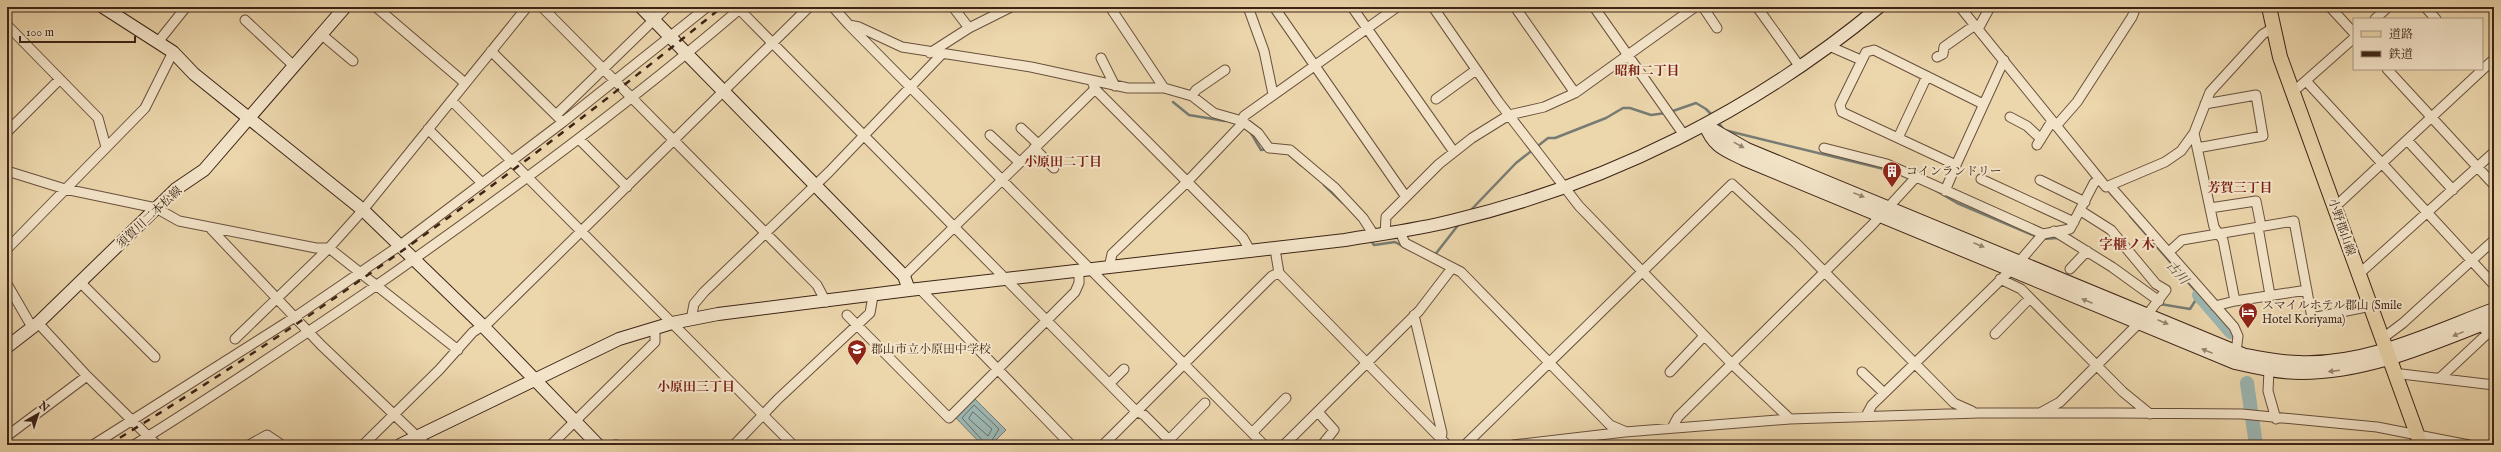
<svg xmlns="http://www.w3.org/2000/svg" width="2501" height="452" viewBox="0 0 2501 452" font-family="'IM FELL English','Noto Serif JP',serif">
<rect width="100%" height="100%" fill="#ecd6ac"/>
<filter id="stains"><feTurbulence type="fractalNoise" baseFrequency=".005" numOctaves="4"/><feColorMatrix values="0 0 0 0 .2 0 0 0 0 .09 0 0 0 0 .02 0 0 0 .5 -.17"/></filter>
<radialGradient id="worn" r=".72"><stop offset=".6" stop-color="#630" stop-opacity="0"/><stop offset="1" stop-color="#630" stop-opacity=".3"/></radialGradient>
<path fill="#9cb7b3" stroke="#767c74" d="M 974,398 L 1006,430 L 991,445 L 982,445 L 955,417 Z"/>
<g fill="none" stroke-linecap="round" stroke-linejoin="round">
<path stroke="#6c6e64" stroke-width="1" d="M 973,412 L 992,429 L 988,436 L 969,419 Z
M 985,445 L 983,441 L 962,418 L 974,405 L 999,429 L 989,445"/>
<path stroke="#767c74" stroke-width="2.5" d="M 1173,102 L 1189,115 L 1225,121
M 1670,112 L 1696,103 L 1706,109 L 1712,115
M 1718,122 L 1724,130 L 1892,171
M 1251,133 L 1261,150 L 1268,149
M 1286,152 L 1302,166
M 1324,185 L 1343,203
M 1935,190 L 1957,203 L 2037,237
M 2110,193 L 2122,206
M 1470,211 L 1516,163 L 1548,138 L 1555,138 L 1606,118 L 1623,108 L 1630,108 L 1651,115 L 1666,113
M 2130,216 L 2199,295 L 2190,309 L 2160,304
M 1370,239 L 1374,245 L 1395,242 L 1404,247
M 2042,239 L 2058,238
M 1434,256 L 1459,224"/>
<path stroke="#9cb7b3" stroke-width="14" d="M 2199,295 L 2231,332
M 2247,383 L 2256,445"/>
<g stroke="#69503c" stroke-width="11">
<path id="street" d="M 376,7 L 465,83
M 542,7 L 817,285 L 826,302
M 737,7 L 1136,411 L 1144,415 L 1174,445
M 833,7 L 849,25 L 859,27 L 902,47 L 1031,67 L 1128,88 L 1164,88 L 1192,96 L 1214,113 L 1242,121 L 1258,133 L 1269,148 L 1290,150 L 1335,188 L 1363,218 L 1374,235
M 953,7 L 969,28
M 1110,7 L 1164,88
M 1248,7 L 1264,51 L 1273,94
M 1274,7 L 1406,197
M 1352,7 L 1454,152
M 1433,7 L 1498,101 L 1579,206 L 1732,364 L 1790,419
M 1515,7 L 1575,93
M 1594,7 L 1684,135
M 1703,7 L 1717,28
M 1757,7 L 1800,67
M 1960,7 L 2106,187 L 2165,162 L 2181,151 L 2194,133 L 2210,92 L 2263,34 L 2273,28
M 2330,7 L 2354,33
M 2425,7 L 2436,19
M 2375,19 L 2388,7
M 245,20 L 294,66
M 7,25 L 98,118 L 106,147
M 849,25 L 1264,445
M 1978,29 L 1990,7
M 321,34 L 353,61
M 158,42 L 186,7
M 1829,46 L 1861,60
M 491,51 L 559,118
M 930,53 L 969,28 L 1011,7
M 1937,57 L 1943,54 L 1944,47 L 1975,25
M 1101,58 L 1115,86
M 2387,69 L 2494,185
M 2307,82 L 2494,285
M 1093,84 L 1095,89 L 1243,238 L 1251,252
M 2293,92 L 2354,38
M 1192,96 L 1196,90 L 1225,70
M 1436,99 L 1476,70
M 452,101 L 793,445
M 1983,104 L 1874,50 L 1866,52 L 1840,105 L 1842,112 L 1956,165 L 2004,60
M 556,115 L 667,7
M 2010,117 L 2027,126 L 2041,139
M 2056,126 L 2077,102 L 2132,17 L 2136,7
M 1021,128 L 1038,144
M 428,129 L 482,183
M 7,132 L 60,79
M 2194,133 L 2214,227 L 2223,240 L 2235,301 L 2307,290
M 990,135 L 1019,162
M 1898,138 L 1927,76
M 579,139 L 627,187
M 2407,140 L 2453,190
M 2037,145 L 2052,121
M 1034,148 L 1054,168
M 1824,148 L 1887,164 L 2043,234
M 2197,148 L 2263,136 L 2256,95 L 2205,104
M 7,171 L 65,189 L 156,208 L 179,221 L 316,248 L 329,248 L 458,350
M 1981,179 L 2074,222
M 2040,180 L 2085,202
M 2110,186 L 2234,327 L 2238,336 L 2236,352
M 1945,191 L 1956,165
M 2336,206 L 2494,59
M 2210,208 L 2256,201 L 2261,226
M 2258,227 L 2270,295
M 211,229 L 321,345 L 426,445
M 2054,231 L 2112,267 L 2159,301
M 1400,232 L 1405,243 L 1461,272 L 1610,425 L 1624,431
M 1385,234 L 1386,217 L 1439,164 L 1472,138 L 1509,115 L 1544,107 L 1575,93 L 1695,7
M 7,249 L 145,108 L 173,52
M 1275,249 L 1279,273 L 1447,445
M 2169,252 L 2182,240 L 2294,221 L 2312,318 L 2371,306
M 1109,268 L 1112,254 L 1187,182 L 1241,125 L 1244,116 L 1397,7
M 2070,269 L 2087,251
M 2359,274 L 2494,152
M 904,276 L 1095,89
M 2000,279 L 2021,289 L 2123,392 L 2150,414
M 80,282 L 155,357
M 7,284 L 32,327
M 920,289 L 1071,445
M 2215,306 L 2235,301
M 847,315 L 949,418 L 1075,292 L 1079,283 L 1079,272
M 1414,315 L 1442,433 L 1441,439
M 691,320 L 694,304 L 704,292 L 829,172 L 941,55
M 38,323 L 87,376 L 157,445
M 1995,334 L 2030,298
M 2383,338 L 2403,323 L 2494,240
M 235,339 L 329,248 L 363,210 L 527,7
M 2269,370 L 2268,391 L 2276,419
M 1670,372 L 1704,336
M 1862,372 L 1884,393
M 2393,373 L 2494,385
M 2441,377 L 2487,334 L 2482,324
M 1110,383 L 1124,369
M 1318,412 L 1334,430 L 1322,445
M 2040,413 L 2060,402 L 2147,315 L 2166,290 L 2156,284 L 2111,230 L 2081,211
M 1866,416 L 1872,405 L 2019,262 L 2043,234 L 2070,229 L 2094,183 L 2099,180
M 1672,428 L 1678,417 L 1872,225 L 1917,176
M 1252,433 L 1286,398
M 7,436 L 87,376
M 1169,440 L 1205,403
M 93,445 L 295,317 L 399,246 L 563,122 L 707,7
M 134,445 C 212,397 289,345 364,294 C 494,204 622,110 742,7
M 249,445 L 267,435 L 282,445
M 363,445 L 439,370 L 473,332 L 489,322 L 809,7
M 551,445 L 655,342 L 655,328
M 614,445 L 617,445
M 734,445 L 778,399 L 870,313 L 873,296
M 1103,445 L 1272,276 L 1279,273
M 1284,445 L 1419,311 L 1452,268
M 1465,445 L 1732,184 L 1796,243 L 1954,403 L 1972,411
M 1513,445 L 1625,432 L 1790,419 L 1979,413 L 2118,413 L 2242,414 L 2377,427 L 2469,445"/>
</g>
<g stroke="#3d2416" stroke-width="14">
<path id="secondary" d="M 103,7 L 173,52 L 194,74 L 363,210 L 482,325 L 598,445
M 641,7 L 904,276 L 909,290
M 1705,125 C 1714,148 1725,150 1745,160 L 2235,363 C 2257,368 2279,373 2301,373 C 2369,373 2432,344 2494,320
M 1705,125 L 1747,149 L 2245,355 C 2263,358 2281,362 2299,362 C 2367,365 2432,332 2494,309
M 7,347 L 38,323 L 176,189 L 204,170 L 345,7
M 400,445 L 619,339 L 672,323 L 718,314 L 909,290 L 1345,240 C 1380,234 1416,230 1451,221 C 1608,184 1755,110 1879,7"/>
</g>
<g stroke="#3d2416" stroke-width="16">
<path id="primary" d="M 2269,7 L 2280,57 L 2421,445"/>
</g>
<use href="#street" stroke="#f3e4c9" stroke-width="9"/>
<use href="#secondary" stroke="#f3e4c9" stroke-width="12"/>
<use href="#primary" stroke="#ecd6ac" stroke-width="14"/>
<path stroke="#3d2416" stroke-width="2.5" stroke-dasharray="7 7" stroke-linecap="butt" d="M 108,445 C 323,314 526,166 722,7"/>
</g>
<defs><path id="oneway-solid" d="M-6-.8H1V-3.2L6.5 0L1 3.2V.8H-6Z"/></defs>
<g fill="#988470">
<use href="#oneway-solid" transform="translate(1739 145) rotate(29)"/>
<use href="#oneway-solid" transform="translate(1859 195) rotate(22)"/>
<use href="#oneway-solid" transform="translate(1979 245) rotate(23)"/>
<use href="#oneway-solid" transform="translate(2087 301) rotate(-157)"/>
<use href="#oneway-solid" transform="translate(2163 322) rotate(23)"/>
<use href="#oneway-solid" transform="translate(2458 334) rotate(158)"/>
<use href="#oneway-solid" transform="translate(2207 351) rotate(-158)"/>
<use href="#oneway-solid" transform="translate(2334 371) rotate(173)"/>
</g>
<defs>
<g id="building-pin" transform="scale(1)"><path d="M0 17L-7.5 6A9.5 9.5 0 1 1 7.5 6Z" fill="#8f2418" stroke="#f3e4c9"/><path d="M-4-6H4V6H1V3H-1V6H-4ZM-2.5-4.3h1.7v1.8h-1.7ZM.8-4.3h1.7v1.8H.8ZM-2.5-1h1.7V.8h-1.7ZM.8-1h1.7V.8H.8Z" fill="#fff"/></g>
<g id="hotel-pin" transform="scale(1)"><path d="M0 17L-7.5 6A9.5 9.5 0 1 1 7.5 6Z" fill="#8f2418" stroke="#f3e4c9"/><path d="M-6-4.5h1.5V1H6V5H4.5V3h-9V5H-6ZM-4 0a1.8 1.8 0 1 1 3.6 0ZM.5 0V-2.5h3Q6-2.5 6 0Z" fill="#fff"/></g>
<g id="school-pin" transform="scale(1)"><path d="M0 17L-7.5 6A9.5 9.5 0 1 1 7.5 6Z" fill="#8f2418" stroke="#f3e4c9"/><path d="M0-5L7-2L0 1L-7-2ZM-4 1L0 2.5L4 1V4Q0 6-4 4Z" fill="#fff"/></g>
</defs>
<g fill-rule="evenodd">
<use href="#building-pin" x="1892" y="171"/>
<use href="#hotel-pin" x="2248" y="312"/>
<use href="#school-pin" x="857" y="349"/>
</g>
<g text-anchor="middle" stroke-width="4" stroke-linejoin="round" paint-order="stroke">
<g font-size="12" fill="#3d2416" stroke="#f3e4c9" text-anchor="start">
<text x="1906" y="175">コインランドリー</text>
<text x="2262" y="309">スマイルホテル郡山 (Smile<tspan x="2262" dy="14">Hotel Koriyama)</tspan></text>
<text x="871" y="353">郡山市立小原田中学校</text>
</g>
<g font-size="12" fill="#3d2416" stroke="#f3e4c9">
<text transform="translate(149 217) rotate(-43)" y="4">須賀川二本松線</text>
<text transform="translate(2342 227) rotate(71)" y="4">小野郡山線</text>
</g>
<g font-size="13" font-weight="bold" fill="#7a1f14" stroke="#f3e4c9">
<text x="1647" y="75">昭和二丁目</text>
<text x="1063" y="166">小原田二丁目</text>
<text x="2240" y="192">芳賀三丁目</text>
<text x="696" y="391">小原田三丁目</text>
</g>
<g font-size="13" font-style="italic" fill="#55493d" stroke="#f3e4c9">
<text transform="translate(2178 272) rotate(49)" y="5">古川</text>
</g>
<g font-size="14" font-weight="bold" fill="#7a1f14" stroke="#f3e4c9">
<text x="2127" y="249">字榧ノ木</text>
</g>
</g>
<rect width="2501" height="452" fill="none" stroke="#ecd6ac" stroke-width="24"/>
<rect x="8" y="8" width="2485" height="436" fill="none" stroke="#3d2416" stroke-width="2"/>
<rect x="12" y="12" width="2477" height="428" fill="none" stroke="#3d2416"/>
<rect x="2353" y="18" width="130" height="52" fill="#f3e4c9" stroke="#aa9781"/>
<rect x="2361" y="31" width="20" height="6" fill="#ecd6ac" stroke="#aa9781"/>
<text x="2389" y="38" font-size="12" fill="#3d2416">道路</text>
<rect x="2361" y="51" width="20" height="6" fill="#3d2416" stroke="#aa9781"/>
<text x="2389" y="58" font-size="12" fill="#3d2416">鉄道</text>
<g transform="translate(38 414) rotate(39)" stroke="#f3e4c9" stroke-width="3" paint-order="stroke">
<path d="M0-3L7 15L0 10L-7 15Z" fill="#3d2416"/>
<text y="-6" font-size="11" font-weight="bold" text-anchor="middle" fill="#3d2416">N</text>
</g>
<path d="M20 36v6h115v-6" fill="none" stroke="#3d2416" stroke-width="2"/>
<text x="26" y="36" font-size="12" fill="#3d2416" stroke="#f3e4c9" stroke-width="3" paint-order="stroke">100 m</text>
<rect width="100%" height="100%" filter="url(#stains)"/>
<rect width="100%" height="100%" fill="url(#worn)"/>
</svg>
